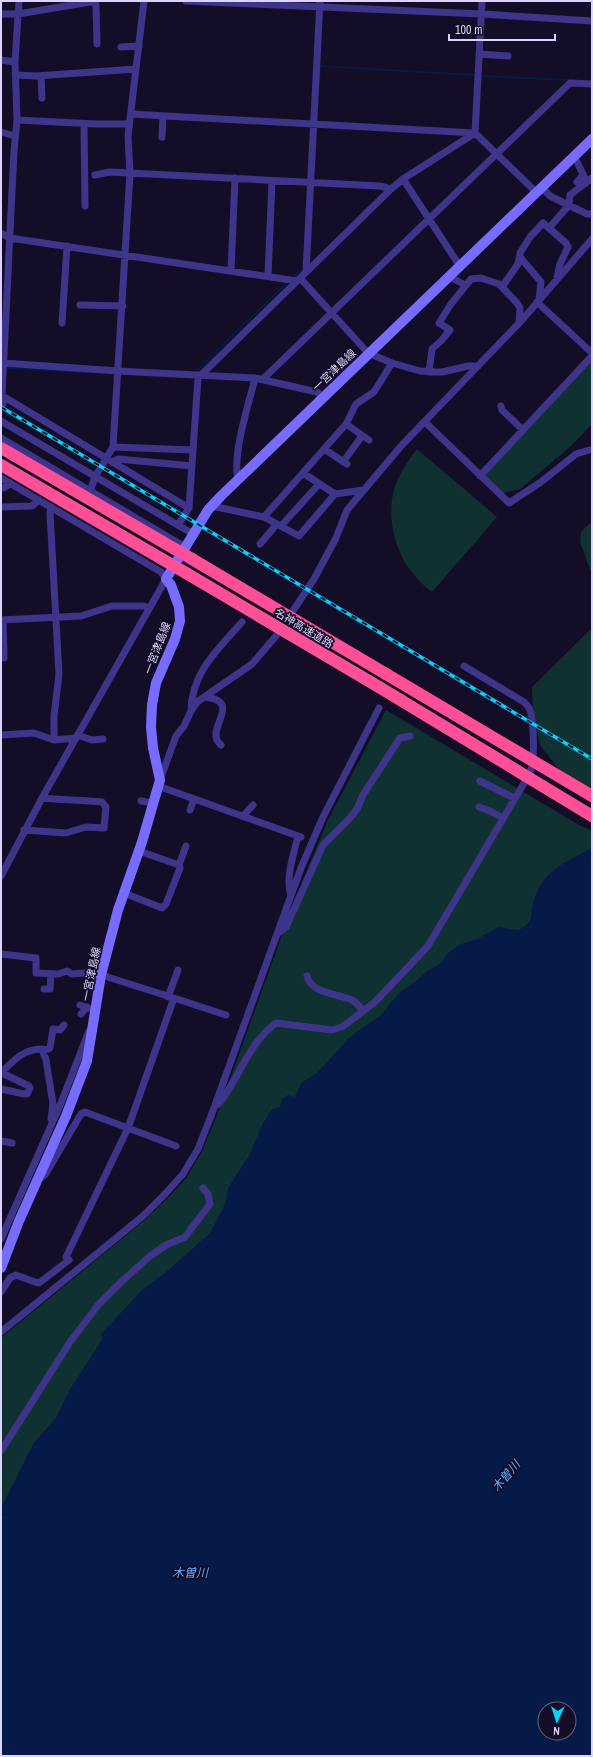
<svg xmlns="http://www.w3.org/2000/svg" width="593" height="1757" viewBox="0 0 593 1757" font-family="'Archivo Narrow','Noto Sans JP',sans-serif">
<rect width="100%" height="100%" fill="#140d27"/>
<path fill="#103132" d="M 592,359 L 592,424 L 571,446 L 520,489 L 503,493 L 483,476 Z
M 417,449 L 497,517 L 432,592 C 427,588 422,584 418,579 C 396,558 386,519 394,490 C 398,475 408,461 417,449 Z
M 592,521 L 592,575 L 580,542 L 581,532 Z
M 592,628 L 592,792 L 563,775 L 540,745 L 533,715 L 532,687 Z
M 386,710 L 579,825 L 592,831 L 592,854 L 542,916 L 322,1068 L 298,1093 L 219,1221 L 1,1536 L 1,1338 L 146,1219 L 169,1197 L 187,1177 L 202,1151 L 216,1118 L 295,899 L 328,820 Z"/>
<path fill="#061a48" fill-rule="evenodd" d="M 592,848 L 592,1756 L 1,1756 L 1,1521 L 5,1515 L 1,1518 L 1,1508 L 33,1444 L 56,1418 L 70,1389 L 102,1340 L 101,1334 L 141,1291 L 166,1272 L 210,1233 L 225,1204 L 228,1188 L 250,1154 L 262,1125 L 272,1109 L 280,1107 L 282,1098 L 288,1095 L 295,1097 L 301,1083 L 317,1073 L 350,1037 L 381,1015 L 399,993 L 414,983 L 427,971 L 440,964 L 449,952 L 461,944 L 477,939 L 498,927 L 519,930 C 535,920 530,918 533,903 C 534,897 539,888 542,883 C 553,866 575,857 592,848 ZM 545,1709 L 569,1709 L 569,1733 L 545,1733 Z"/>
<g fill="none" stroke-linecap="round" stroke-linejoin="round">
<path stroke="#061a48" stroke-width="2" d="M 481,76 L 570,80
M 319,82 L 320,66 L 474,75
M 294,277 L 300,270
M 6,368 L 86,372
M 196,371 L 287,283"/>
<path stroke="#3e358a" stroke-width="7" d="M 186,1 L 482,14 L 592,21
M 94,2 L 96,6 L 97,44
M 1,14 L 18,14 L 96,1
M 121,47 L 139,46
M 479,54 L 508,56
M 1,60 L 15,62
M 17,75 L 36,76 L 136,69
M 41,76 L 42,98
M 131,114 L 475,133 L 536,192
M 17,120 L 96,124 L 129,124
M 84,124 L 85,206
M 1,132 L 15,136
M 162,137 L 163,116
M 574,156 L 587,182
M 95,175 L 110,172 L 380,186 L 391,189
M 403,179 L 459,265
M 577,182 L 583,175
M 541,187 L 550,196 L 587,214 L 592,214
M 549,228 L 569,205 L 570,195 L 592,178
M 1,233 L 10,238 L 297,281
M 520,257 L 541,282 L 539,300
M 231,271 L 235,178
M 306,272 L 320,1
M 268,276 L 272,181
M 448,276 L 465,285
M 300,278 L 368,353 L 392,363 L 420,371 L 442,372 L 468,366 L 478,366
M 502,287 L 518,264 L 520,253 L 530,237 L 543,223 L 566,243 L 568,247 L 560,264 L 557,277
M 537,302 L 592,353
M 80,305 L 123,306
M 62,323 L 67,246
M 3,363 L 118,371 L 255,378 L 317,392 L 323,397
M 429,372 L 432,349 L 442,340 L 450,330 L 439,323 L 451,304 L 471,279 L 481,278 L 499,284 L 517,303 L 520,308 L 519,323
M 263,379 L 570,83 L 592,84
M 1,395 L 189,508 L 198,378 L 201,375 L 391,189 L 403,179 L 475,133 L 482,1
M 2,395 L 14,151 L 17,120 L 15,62 L 19,1
M 501,406 L 502,410 L 523,430
M 1,407 L 6,398
M 1,421 L 193,534
M 425,422 L 509,503 L 541,482 L 576,454 L 589,450
M 346,424 L 369,440
M 1,438 L 185,547
M 113,447 L 193,450
M 324,449 L 347,464
M 113,462 L 118,459 L 192,466
M 343,462 L 362,436
M 303,473 L 335,494 L 364,490
M 480,476 L 592,356
M 1,478 L 161,572 L 166,579 L 42,798 L 1,876
M 238,479 C 232,454 249,404 255,378
M 1,488 L 4,488 L 10,483
M 90,491 L 95,477 L 113,447 L 130,173 L 128,136 L 144,1
M 335,494 L 299,536 L 264,517 L 346,424 L 356,404 L 374,392 L 392,363
M 212,506 L 264,517
M 1,507 L 32,506 L 39,500
M 51,507 L 50,513 L 59,674 L 54,716 L 54,740
M 178,525 L 189,508
M 281,526 L 319,484
M 260,544 L 277,524
M 293,611 L 314,579 L 336,538 L 347,510 L 402,445 L 522,320 L 592,239
M 1,620 L 81,616 L 112,606 L 144,606 L 149,608
M 3,620 L 4,658
M 205,697 C 241,701 210,725 217,740 C 218,742 219,743 221,745
M 191,711 C 191,673 219,648 242,622
M 1,735 L 34,733 L 54,740 L 75,738
M 77,735 L 92,740 L 103,739
M 160,780 L 176,736 L 184,726 L 191,711 L 197,702 L 252,664 L 276,636
M 480,781 L 514,798
M 158,786 L 301,837
M 141,801 L 154,803
M 479,807 L 490,811 L 503,818
M 190,810 L 194,799
M 243,816 L 253,805
M 24,830 L 66,833 L 86,827 L 104,828 L 106,807 L 102,802 C 82,800 62,800 42,798
M 179,865 L 186,846
M 124,893 L 162,908 L 166,904 L 180,868 L 179,865 L 139,851
M 291,896 C 285,877 294,854 298,836
M 277,934 L 286,927 L 323,845 L 350,818 L 357,809 L 363,795 L 400,738 L 410,736
M 1,954 L 36,958 L 36,973 L 58,974 L 67,971 L 72,974 L 83,973 L 100,979
M 307,976 C 310,993 338,994 352,1000 C 356,1002 360,1007 363,1011
M 44,989 L 50,989 L 51,974
M 168,997 L 178,970
M 174,998 L 226,1015
M 80,1005 L 95,1010
M 81,1014 L 87,1007
M 43,1051 L 50,1048 L 53,1029 L 60,1030 L 64,1025
M 1,1073 C 13,1061 23,1049 42,1049 L 46,1060 L 53,1104 L 51,1119
M 1,1089 L 24,1094 L 27,1094 L 30,1088 L 29,1086 L 2,1073
M 217,1105 C 226,1097 230,1086 236,1077 C 247,1057 258,1036 276,1023 L 332,1030 L 342,1027 L 375,1002 L 428,946 L 530,773 C 535,760 534,723 530,710 C 529,707 526,704 524,702 L 464,666
M 1,1141 L 12,1143
M 38,1180 L 45,1175 L 81,1114 L 85,1112 L 176,1146
M 1,1239 L 61,1103 L 89,1031
M 1,1292 L 10,1278 L 16,1275 L 35,1282 L 39,1283 L 69,1260 L 66,1257 L 128,1128 L 174,998 L 101,975
M 1,1332 L 143,1216 L 165,1194 L 183,1174 L 198,1149 L 211,1116 L 301,868 L 323,817 L 379,708
M 1,1451 L 70,1342 L 99,1304 L 119,1284 L 150,1256 L 166,1245 L 185,1237 L 210,1204 L 208,1194 L 203,1188"/>
<path stroke="#786bff" stroke-width="10" d="M 1,1268 L 19,1221 L 66,1116 L 87,1061 L 101,975 L 118,910 L 142,842 L 160,780 L 153,748 L 151,727 L 152,705 L 156,683 L 175,639 L 180,621 L 179,607 L 171,585 L 166,579 L 208,510 L 221,496 L 592,139"/>
<path stroke="#ff4f97" stroke-width="12" d="M 192,559 L 386,674
M 186,573 L 379,687"/>
<g stroke="#00d4ff" stroke-width="3.5">
<path id="rail" d="M 1,407 L 592,759"/>
</g>
<use href="#rail" stroke="#140d27" stroke-width="2" stroke-dasharray="6" stroke-linecap="butt"/>
<path stroke="#ff4f97" stroke-width="12" d="M 1,448 L 192,559
M 1,465 L 186,573
M 386,674 L 592,796
M 379,687 L 592,816"/>
</g>
<g text-anchor="middle" stroke-width="3.5" stroke-linejoin="round" paint-order="stroke">
<g font-size="11" fill="#dcd4ff" stroke="#140d27">
<text transform="translate(334 370) rotate(-44)" y="4">一宮津島線</text>
<text transform="translate(304 628) rotate(31)" y="4">名神高速道路</text>
<text transform="translate(157 648) rotate(-69)" y="4">一宮津島線</text>
<text transform="translate(91 974) rotate(-78)" y="4">一宮津島線</text>
</g>
<g font-size="12" font-style="italic" fill="#62acff" stroke="#140d27">
<text transform="translate(506 1476) rotate(-50)" y="4">木曽川</text>
<text x="190" y="1577">木曽川</text>
</g>
</g>
<rect width="593" height="1757" fill="none" stroke="#dcd4ff" stroke-width="4"/>
<g transform="translate(557 1721) rotate(183)"><circle r="19" fill="#140d27" stroke="#645d7d"/>
<path d="M0-3L7 15L0 10L-7 15Z" fill="#00d4ff"/>
<text y="-6" font-size="11" font-weight="bold" text-anchor="middle" fill="#dcd4ff">N</text>
</g>
<path d="M449 34v6h106v-6" fill="none" stroke="#dcd4ff" stroke-width="2"/>
<text x="455" y="34" font-size="12" fill="#dcd4ff" stroke="#140d27" stroke-width="3" paint-order="stroke">100 m</text>
</svg>
